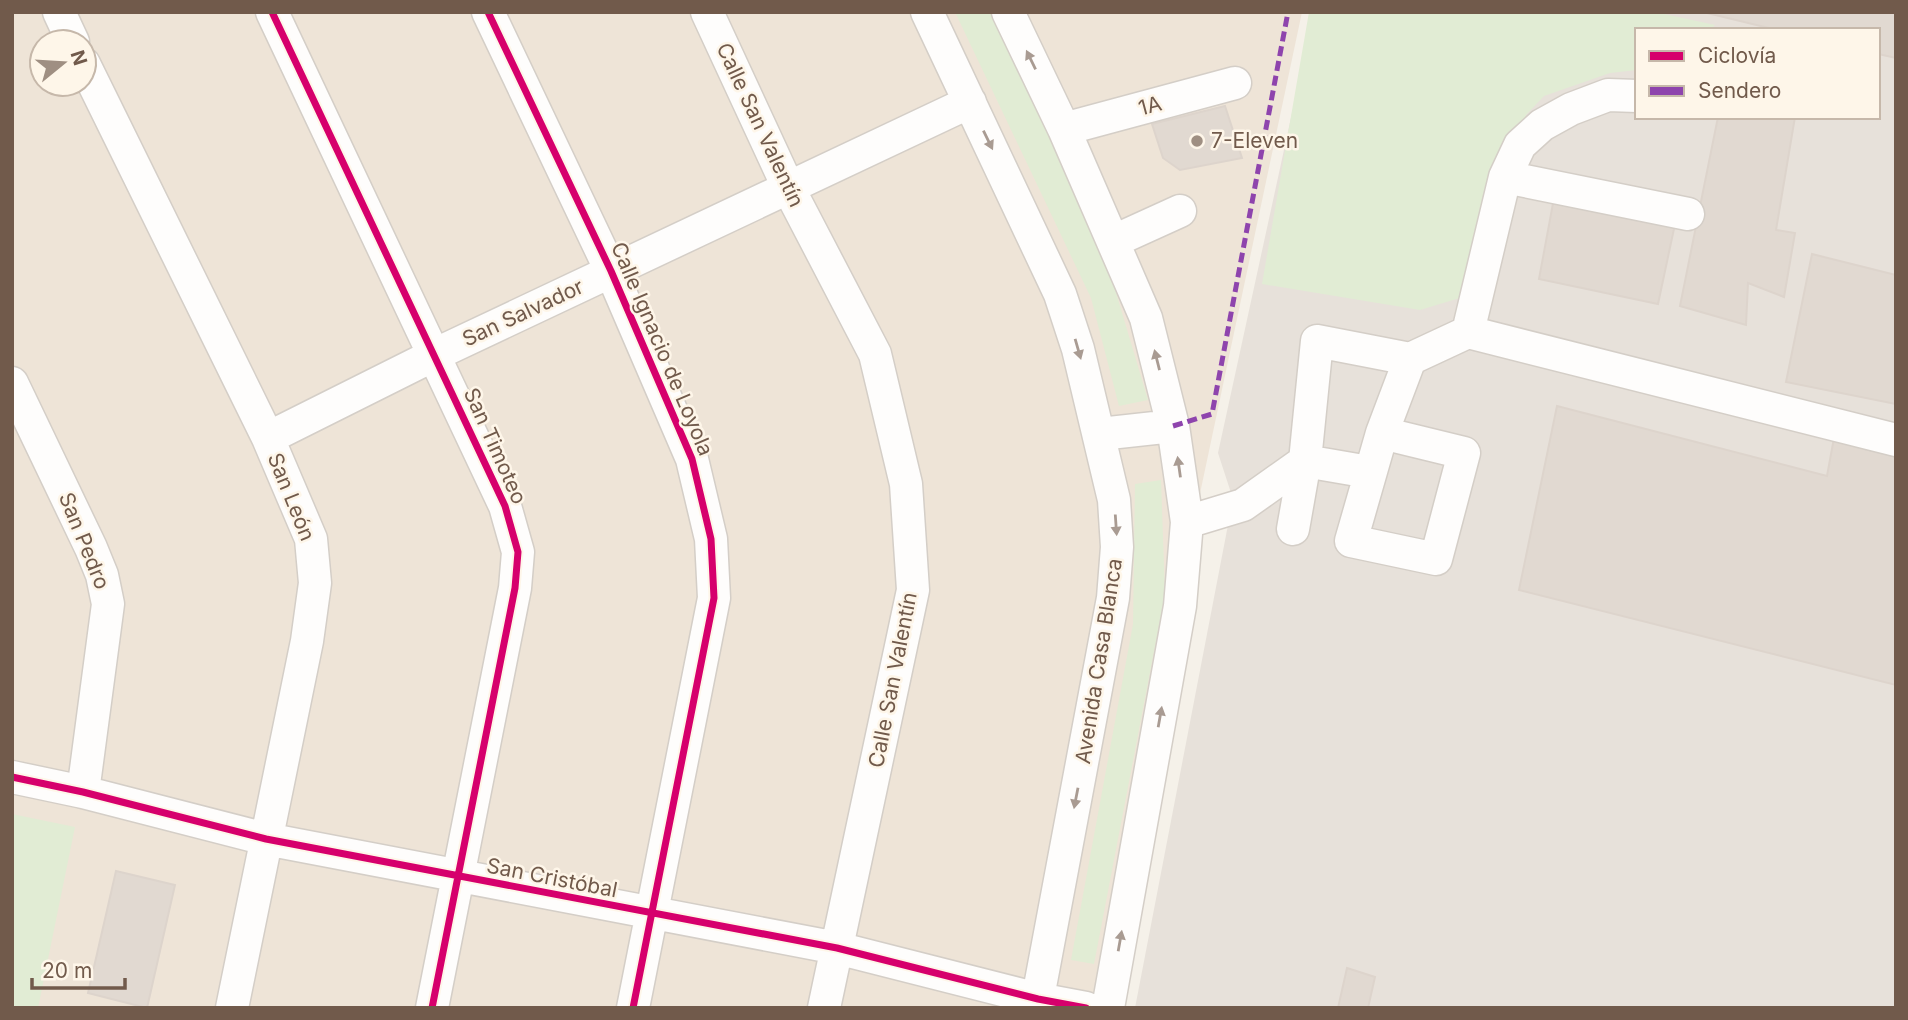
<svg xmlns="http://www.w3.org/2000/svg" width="1908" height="1020" viewBox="0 0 1908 1020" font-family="Inter,sans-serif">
<rect width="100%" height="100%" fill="#f5f1e9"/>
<path fill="#eee4d7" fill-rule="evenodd" d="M 12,12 L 1302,12 L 1091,1008 L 12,1008 ZM 42,42 L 84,42 L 84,84 L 42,84 Z"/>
<path fill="#e7e1da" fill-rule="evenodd" d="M 1314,12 L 1896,12 L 1896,1008 L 1135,1008 L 1233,499 L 1218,453 ZM 1637,30 L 1878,30 L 1878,117 L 1637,117 Z"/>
<path fill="#e1ecd4" d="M 955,12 L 990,12 L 1103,249 L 1148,400 L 1119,406 L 1091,298 Z
M 1309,12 L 1655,12 L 1715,25 L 1710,30 L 1637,30 L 1637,70 L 1610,73 L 1544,96 L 1526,115 L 1463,297 L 1420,310 L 1262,284 Z
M 1161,480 L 1165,594 L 1094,964 L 1071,960 L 1133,624 L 1135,484 Z
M 12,814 L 75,827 L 38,1008 L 12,1008 Z"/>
<path fill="#e1d9d1" stroke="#ddd4cc" stroke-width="2" d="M 1703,12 L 1896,12 L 1896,58 L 1878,54 L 1878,30 L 1777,30 Z
M 1225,106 L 1242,158 L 1180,170 L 1163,158 L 1152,124 Z
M 1718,117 L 1795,117 L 1776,230 L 1795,233 L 1784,297 L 1748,283 L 1746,325 L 1680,306 Z
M 1554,198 L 1675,224 L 1658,304 L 1539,279 Z
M 1812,254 L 1896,275 L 1896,404 L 1786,382 Z
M 1557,406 L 1827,476 L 1834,438 L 1896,449 L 1896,685 L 1519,590 Z
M 116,871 L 175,885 L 147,1008 L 88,993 Z
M 1347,968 L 1375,977 L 1368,1008 L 1338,1008 Z"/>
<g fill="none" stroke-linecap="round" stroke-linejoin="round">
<g stroke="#d4cec7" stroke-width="35">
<path id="minor" d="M 59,12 L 73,42
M 272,12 L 505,506 L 518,552 L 515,588 L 432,1008
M 488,12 L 611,271 L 692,459 L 711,539 L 714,598 L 633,1008
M 707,12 L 788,187 L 875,354 L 906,484 L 913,590 L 824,1008
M 927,12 L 1060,294 L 1078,349 L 1114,500 L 1117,547 L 1113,598 L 1036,1008
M 1008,12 L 1064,129 L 1146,318 L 1173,426 L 1187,522 L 1180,606 L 1108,1008
M 84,64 L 268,438 L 311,539 L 315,583 L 307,641 L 232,1008
M 1064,129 L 1235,83
M 1505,177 L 1688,214
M 1114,241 L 1180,211
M 1468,332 L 1896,440
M 12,383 L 91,548 L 102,575 L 108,604 L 83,792
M 1382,433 L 1464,453 L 1436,559 L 1351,541 Z
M 1382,433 L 1410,359
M 1100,434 L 1173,426
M 268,438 L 436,354 L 970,102
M 1187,522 L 1243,505 L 1305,461 L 1317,341 L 1410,359 L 1468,332 L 1505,177 L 1520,145 L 1542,125 L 1571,109 L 1608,95 L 1637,96
M 1293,529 L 1305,461 L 1369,472
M 12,777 L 83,792 L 266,839 L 837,948 L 1038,999 L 1086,1008"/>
</g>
<use href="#minor" stroke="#fefdfc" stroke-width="32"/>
<path stroke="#8e44ad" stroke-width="5" stroke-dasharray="10 5" stroke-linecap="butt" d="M 1173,426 L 1212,414 L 1288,12"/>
<g stroke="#fef6e9" stroke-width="11">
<path id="cycleway" d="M 272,12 L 505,506 L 518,552 L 515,588 L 432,1008
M 488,12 L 611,271 L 692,459 L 711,539 L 714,598 L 633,1008
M 12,777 L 83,792 L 266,839 L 837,948 L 1038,999 L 1086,1008"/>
</g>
<use href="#cycleway" stroke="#d6006c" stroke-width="7"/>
</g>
<defs><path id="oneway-solid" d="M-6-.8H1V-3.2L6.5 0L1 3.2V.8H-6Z" transform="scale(1.75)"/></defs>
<g fill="#a99b92">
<use href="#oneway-solid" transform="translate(1031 60) rotate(-116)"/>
<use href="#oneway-solid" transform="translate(988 140) rotate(64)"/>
<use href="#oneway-solid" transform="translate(1078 349) rotate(74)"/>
<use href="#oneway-solid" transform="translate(1157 360) rotate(-104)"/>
<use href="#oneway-solid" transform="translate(1179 467) rotate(-98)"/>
<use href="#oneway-solid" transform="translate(1116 525) rotate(86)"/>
<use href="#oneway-solid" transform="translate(1160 717) rotate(-80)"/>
<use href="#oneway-solid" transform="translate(1076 798) rotate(101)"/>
<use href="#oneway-solid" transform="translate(1120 941) rotate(-80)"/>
</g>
<circle fill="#9f8f82" stroke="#fef6e9" stroke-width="2.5" cx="1197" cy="141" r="7"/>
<g text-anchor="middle" stroke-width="5" stroke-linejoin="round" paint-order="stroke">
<g font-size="21" fill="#715a4b" stroke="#fef6e9">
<text transform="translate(1150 106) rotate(-15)" y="7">1A</text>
<text transform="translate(760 125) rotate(65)" y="7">Calle San Valentín</text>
<text transform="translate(523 313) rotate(-25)" y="7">San Salvador</text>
<text transform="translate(662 349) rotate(67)" y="7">Calle Ignacio de Loyola</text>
<text transform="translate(495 446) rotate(66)" y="7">San Timoteo</text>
<text transform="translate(291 497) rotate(68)" y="7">San León</text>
<text transform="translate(84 541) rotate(68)" y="7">San Pedro</text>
<text transform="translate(1099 661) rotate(-81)" y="7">Avenida Casa Blanca</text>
<text transform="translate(893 680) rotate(-79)" y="7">Calle San Valentín</text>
<text transform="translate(552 878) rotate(11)" y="7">San Cristóbal</text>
</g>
<g font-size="21" fill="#715a4b" stroke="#fef6e9" text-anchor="start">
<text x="1211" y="148">7-Eleven</text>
</g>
</g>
<rect width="1908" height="1020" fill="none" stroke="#715a4b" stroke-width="28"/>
<rect x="1635" y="28" width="245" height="91" fill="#fef6e9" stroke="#c6b8aa" stroke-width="2"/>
<rect x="1649" y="51" width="35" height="10" fill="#d6006c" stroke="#c6b8aa" stroke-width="2"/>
<text x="1698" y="63" font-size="21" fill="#715a4b">Ciclovía</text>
<rect x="1649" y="86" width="35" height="10" fill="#8e44ad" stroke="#c6b8aa" stroke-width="2"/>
<text x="1698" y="98" font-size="21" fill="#715a4b">Sendero</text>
<g transform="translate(63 63) rotate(72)"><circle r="33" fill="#fef6e9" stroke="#c6b8aa" stroke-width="2"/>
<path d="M0-5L12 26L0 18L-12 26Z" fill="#9f8f82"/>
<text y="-10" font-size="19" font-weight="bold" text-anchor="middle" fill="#715a4b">N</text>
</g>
<path d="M32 978v10h93v-10" fill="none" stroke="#715a4b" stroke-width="3.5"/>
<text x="42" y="978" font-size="21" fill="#715a4b" stroke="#fef6e9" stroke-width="5" paint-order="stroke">20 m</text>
</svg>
